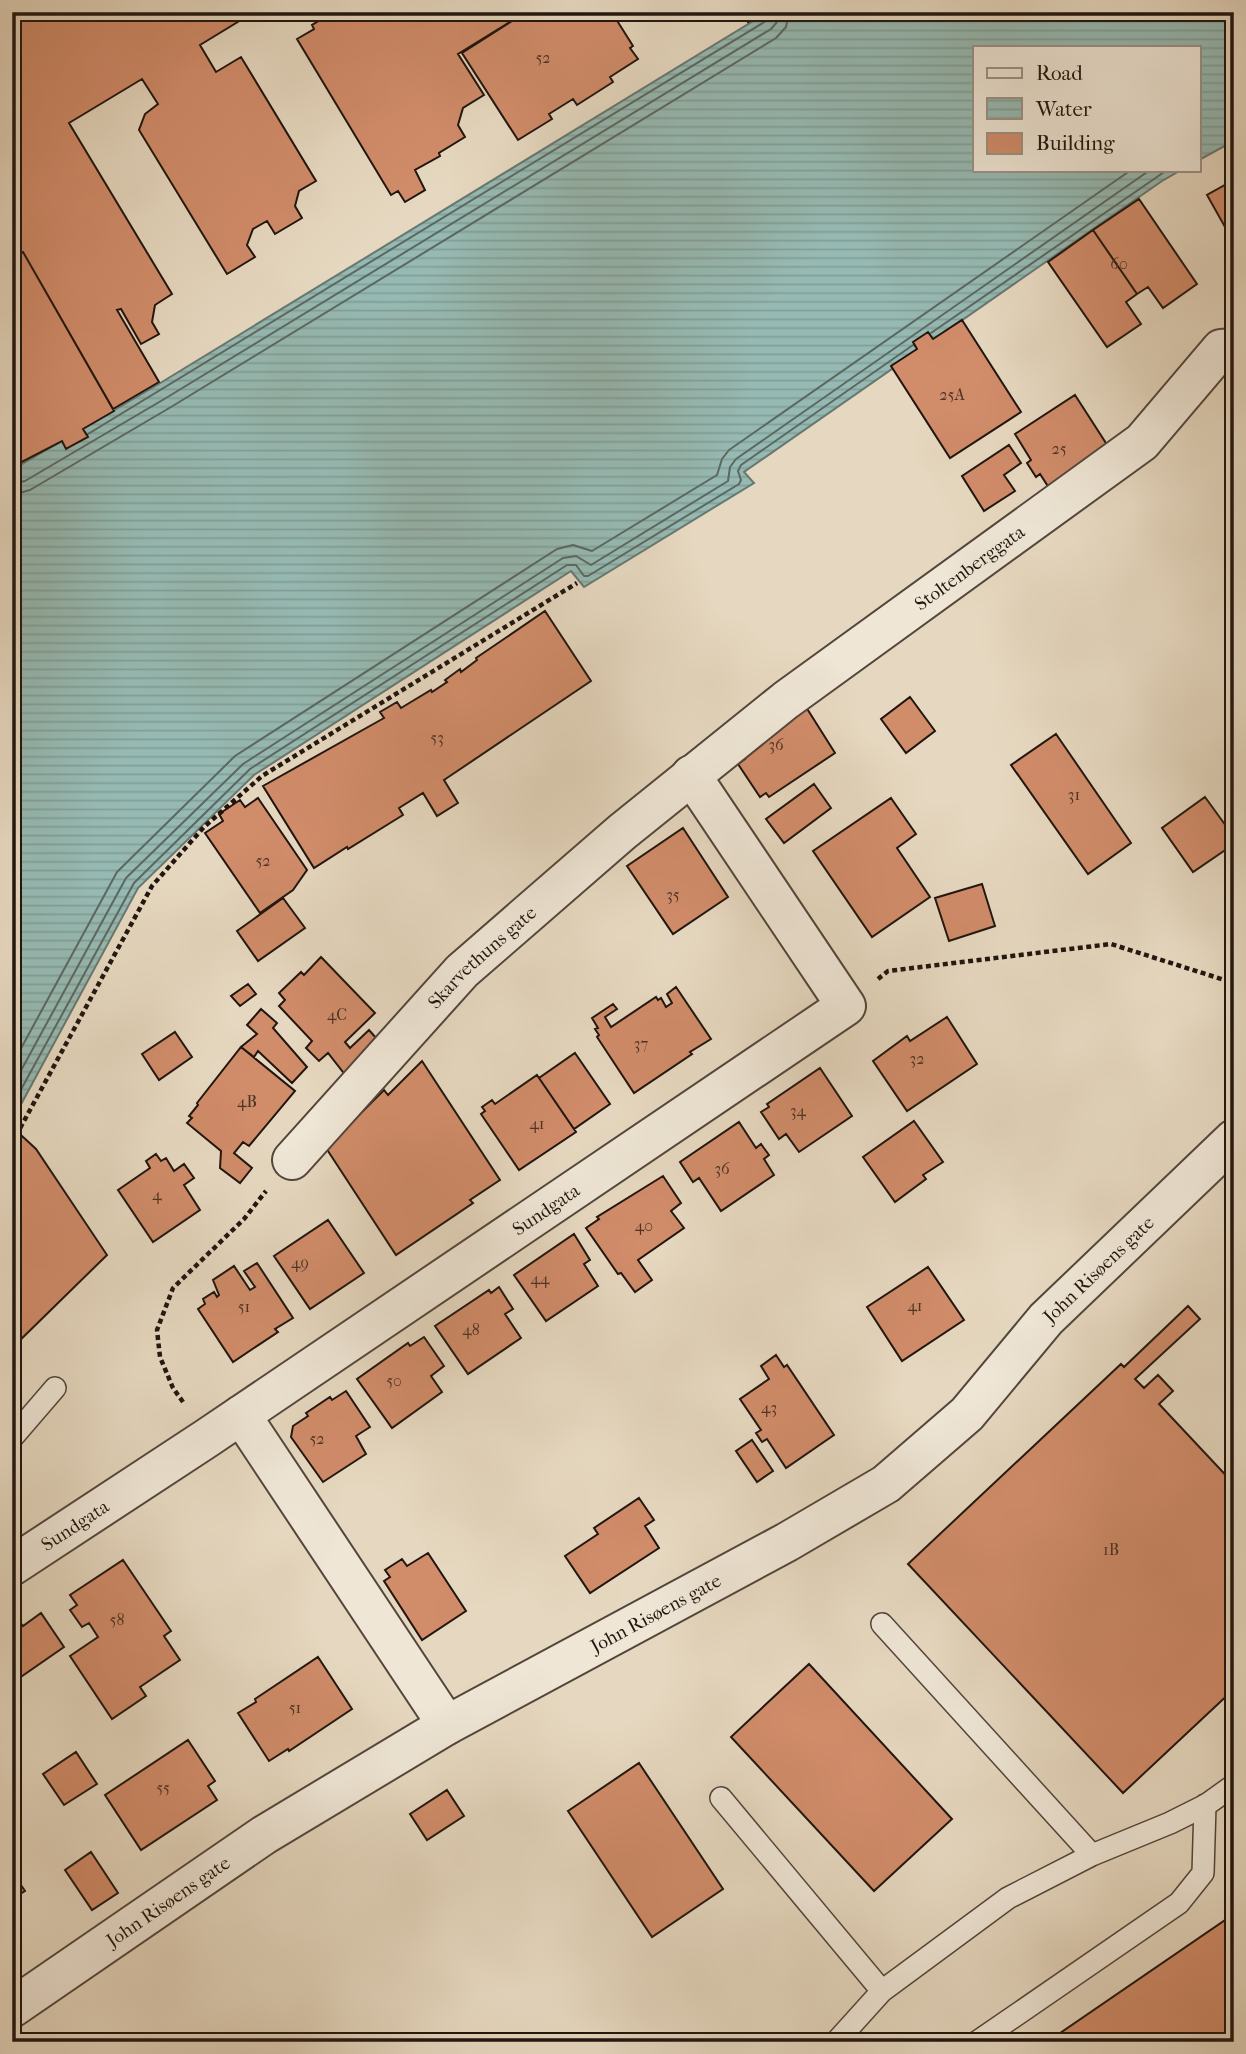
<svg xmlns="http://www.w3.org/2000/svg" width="1246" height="2054" viewBox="0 0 1246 2054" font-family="'IM FELL French Canon',serif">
<defs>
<pattern id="water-rules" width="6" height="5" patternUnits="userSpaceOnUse" patternTransform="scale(1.75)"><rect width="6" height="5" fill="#96bab3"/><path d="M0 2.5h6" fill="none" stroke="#819f99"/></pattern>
</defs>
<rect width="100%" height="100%" fill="#e6d8c0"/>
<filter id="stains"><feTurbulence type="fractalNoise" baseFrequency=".00286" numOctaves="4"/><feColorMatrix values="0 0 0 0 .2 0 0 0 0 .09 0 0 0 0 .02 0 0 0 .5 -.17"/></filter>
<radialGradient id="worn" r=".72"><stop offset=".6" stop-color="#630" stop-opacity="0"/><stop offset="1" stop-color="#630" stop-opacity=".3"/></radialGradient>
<path fill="url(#water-rules)" stroke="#677871" stroke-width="2" d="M 768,12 L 1234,12 L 1234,141 L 1199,160 L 1199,47 L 975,47 L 975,170 L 1181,170 L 1162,181 L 744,472 L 754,483 L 584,587 L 571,571 L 254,775 L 138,888 L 12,1121 L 12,470 L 157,385 Z"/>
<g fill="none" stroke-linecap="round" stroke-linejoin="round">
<path stroke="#5b6861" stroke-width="2" d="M 931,333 L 1167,170
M 88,434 L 766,21 L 770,12
M 12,484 L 25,481 L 166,398 L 771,29 L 777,22 L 779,12
M 12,495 L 30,490 L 171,407 L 776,38 L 786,27 L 789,12
M 12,1065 L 117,872 L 235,756 L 557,549 L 573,545 L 592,551 L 717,475 L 722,459 L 729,450 L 1131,170
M 12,1087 L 126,878 L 243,764 L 563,558 L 576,556 L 591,565 L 728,481 L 730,467 L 736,459 L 1150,170
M 12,1106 L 134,883 L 250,769 L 567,565 L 576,565 L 584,576 L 588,576 L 739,484 L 741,480 L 738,471 L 741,465 L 913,345"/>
</g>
<path fill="#d18c6a" stroke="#20150f" stroke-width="2" d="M 30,12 L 254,12 L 200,45 L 216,72 L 241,57 L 316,181 L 299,191 L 295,206 L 302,218 L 275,234 L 267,221 L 253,229 L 247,245 L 255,257 L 227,274 L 139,130 L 145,114 L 158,104 L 142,79 L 69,123 L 172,294 L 155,305 L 152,322 L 159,334 L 141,344 L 121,309 L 117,310 L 159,382 L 113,409 L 23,252 L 21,253 L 18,249 L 12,252 L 12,23 Z
M 334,12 L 526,12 L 458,54 L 484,95 L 463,108 L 458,125 L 465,137 L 439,153 L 440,156 L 415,170 L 425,190 L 405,202 L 398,191 L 391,195 L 297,39 L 314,29 L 312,25 Z
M 526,12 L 614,12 L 618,18 L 616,19 L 633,46 L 630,48 L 638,59 L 610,77 L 613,82 L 577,105 L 573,99 L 549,114 L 552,119 L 518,140 L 462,53 Z
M 742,12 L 764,12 L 748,22 Z
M 1234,180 L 1234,243 L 1207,195 Z
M 1139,199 L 1197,284 L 1163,308 L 1148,287 L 1137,294 L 1093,230 Z
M 1093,230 L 1137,294 L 1126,302 L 1141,324 L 1107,347 L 1048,262 Z
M 18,249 L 21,253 L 23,252 L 114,411 L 83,429 L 88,437 L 66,449 L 62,441 L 12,467 L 12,252 Z
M 962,320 L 1021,412 L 950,458 L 891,366 L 917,349 L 913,342 L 928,332 L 933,339 Z
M 1075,395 L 1113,454 L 1053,494 L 1040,474 L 1036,477 L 1027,463 L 1031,460 L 1015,434 Z
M 1009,445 L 1021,463 L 1004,475 L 1015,491 L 984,511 L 962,476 Z
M 545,611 L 591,681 L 444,780 L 458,803 L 437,816 L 423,793 L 399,808 L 403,815 L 348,849 L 347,847 L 314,868 L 263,786 L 384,718 L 380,712 L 397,702 L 401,708 L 431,690 L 432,692 L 447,682 L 445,680 L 460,669 L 461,672 L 477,660 L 476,658 Z
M 910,697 L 935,731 L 906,753 L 881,719 Z
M 806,707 L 835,753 L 769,797 L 766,793 L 760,797 L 738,764 L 745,759 L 739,750 Z
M 1056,734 L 1131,843 L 1088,874 L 1011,765 Z
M 814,784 L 831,808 L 784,843 L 766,819 Z
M 1205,797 L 1234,837 L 1234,844 L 1193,872 L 1162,828 Z
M 258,798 L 307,870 L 293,890 L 260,913 L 205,833 L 223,821 L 219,814 L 240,800 L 245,807 Z
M 891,798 L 916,834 L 897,848 L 930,897 L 872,937 L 813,851 Z
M 683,828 L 728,897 L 673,934 L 627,866 Z
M 982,884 L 995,926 L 949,941 L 935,898 Z
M 283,898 L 305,928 L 258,961 L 237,931 Z
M 321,957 L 375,1013 L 345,1042 L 350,1048 L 369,1030 L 385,1048 L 350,1081 L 328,1053 L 319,1061 L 306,1048 L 312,1041 L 279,1006 L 285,1000 L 279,993 L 301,972 L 304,975 Z
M 248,984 L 256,994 L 240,1006 L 231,996 Z
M 676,987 L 711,1039 L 690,1052 L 692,1054 L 634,1093 L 597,1037 L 599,1035 L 595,1029 L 598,1028 L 592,1018 L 613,1004 L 617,1009 L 605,1017 L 611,1027 L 656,997 L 658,1000 L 661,998 L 666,1007 L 672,1003 L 667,994 Z
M 261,1009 L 277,1023 L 273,1028 L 307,1067 L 292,1083 L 258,1051 L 254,1057 L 241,1047 L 257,1034 L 247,1025 Z
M 947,1017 L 977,1064 L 907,1111 L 873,1061 L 907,1036 L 910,1041 Z
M 175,1032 L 192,1057 L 159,1080 L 142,1054 Z
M 241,1047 L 295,1091 L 249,1146 L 243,1142 L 234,1153 L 252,1168 L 240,1183 L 220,1168 L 221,1151 L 187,1123 L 192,1118 L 189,1116 L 198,1105 L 197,1103 Z
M 575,1053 L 610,1104 L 574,1129 L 539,1078 Z
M 422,1061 L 500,1180 L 470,1200 L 473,1203 L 396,1255 L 326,1148 L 384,1090 L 388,1095 Z
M 820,1068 L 852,1116 L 799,1152 L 786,1134 L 779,1139 L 761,1112 L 769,1107 L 767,1104 Z
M 537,1075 L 576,1132 L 519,1170 L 481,1114 L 485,1111 L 482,1107 L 492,1100 L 495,1104 Z
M 914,1121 L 943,1162 L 923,1175 L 926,1179 L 895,1202 L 863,1157 Z
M 739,1122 L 756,1148 L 761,1144 L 769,1155 L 764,1159 L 774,1175 L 721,1211 L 699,1178 L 693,1182 L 680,1162 Z
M 22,1136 L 36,1149 L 107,1255 L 12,1348 L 12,1147 Z
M 156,1154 L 161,1161 L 166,1158 L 174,1171 L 184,1164 L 194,1178 L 184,1185 L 200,1210 L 153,1242 L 118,1190 L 150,1168 L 146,1161 Z
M 663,1176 L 681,1203 L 671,1211 L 684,1228 L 638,1260 L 652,1280 L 635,1292 L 621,1273 L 618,1274 L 586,1228 L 599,1219 L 597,1217 Z
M 328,1220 L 364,1273 L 310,1309 L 274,1256 Z
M 574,1234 L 590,1260 L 584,1264 L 598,1286 L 546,1321 L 514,1275 Z
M 257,1263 L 293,1318 L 275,1329 L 278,1332 L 233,1362 L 198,1309 L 205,1304 L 203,1299 L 214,1292 L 217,1297 L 219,1295 L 213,1280 L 234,1266 L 250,1290 L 255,1287 L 244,1271 Z
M 928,1267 L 964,1320 L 902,1361 L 867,1307 Z
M 499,1287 L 513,1309 L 505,1314 L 521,1338 L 468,1374 L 435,1326 L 489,1290 L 491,1293 Z
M 1188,1306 L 1200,1319 L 1135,1379 L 1144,1388 L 1158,1375 L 1173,1391 L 1159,1404 L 1234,1484 L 1234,1689 L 1123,1793 L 908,1564 L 1121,1364 L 1124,1367 Z
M 424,1337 L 444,1366 L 431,1376 L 442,1392 L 392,1428 L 357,1379 L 408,1343 L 410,1346 Z
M 776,1355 L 784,1367 L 787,1365 L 834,1435 L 786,1468 L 767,1439 L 762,1442 L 756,1433 L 761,1430 L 740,1399 L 769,1379 L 761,1366 Z
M 346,1391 L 370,1427 L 356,1436 L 366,1454 L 323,1482 L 291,1437 L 293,1426 L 308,1416 L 306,1413 L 330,1397 L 332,1400 Z
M 752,1440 L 773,1471 L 757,1482 L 736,1451 Z
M 639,1498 L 654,1520 L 645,1526 L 659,1548 L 590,1593 L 565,1556 L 598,1534 L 594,1528 Z
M 428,1553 L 466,1611 L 422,1640 L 384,1581 L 390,1577 L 385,1570 L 402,1559 L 407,1566 Z
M 123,1560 L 171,1631 L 164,1636 L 180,1660 L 140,1687 L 146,1696 L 112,1719 L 70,1656 L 98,1637 L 89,1623 L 82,1627 L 70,1610 L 77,1605 L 70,1595 Z
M 12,1611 L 23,1626 L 41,1613 L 64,1647 L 12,1683 Z
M 318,1657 L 352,1709 L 289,1751 L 288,1749 L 269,1761 L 238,1713 L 256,1702 L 255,1699 Z
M 809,1664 L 952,1819 L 874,1891 L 731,1737 Z
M 188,1740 L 215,1781 L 208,1786 L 217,1800 L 141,1850 L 105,1795 Z
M 76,1752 L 97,1784 L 64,1805 L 43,1774 Z
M 639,1763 L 723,1889 L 652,1937 L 568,1811 Z
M 447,1790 L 464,1816 L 427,1840 L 410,1814 Z
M 91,1852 L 118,1893 L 92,1910 L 65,1870 Z
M 12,1872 L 25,1891 L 12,1899 Z
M 1234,1914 L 1234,2042 L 1047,2042 Z"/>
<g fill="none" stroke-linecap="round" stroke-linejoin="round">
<g stroke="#52463b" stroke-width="24">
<path id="lane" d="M 12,1438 L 55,1388
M 882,1624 L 1092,1855
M 721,1798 L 882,1991
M 836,2042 L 882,1991 L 1008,1898 L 1092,1855 L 1170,1823 L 1206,1805 L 1234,1785
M 977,2042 L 1179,1903 L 1203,1873 L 1205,1805"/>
</g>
<g stroke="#52463b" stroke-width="42">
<g id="street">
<path id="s1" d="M 292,1160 L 462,971 L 622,832 L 786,700 L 1142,442 L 1221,349 L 1234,348"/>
<path d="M 241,1415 L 447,1725"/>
<path id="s2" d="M 12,1566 L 207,1438 L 846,1006 L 691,775"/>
<path id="s3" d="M 12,2008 L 264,1835 L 447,1725 L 787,1542 L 886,1484 L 967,1414 L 1046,1319 L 1234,1139"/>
</g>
</g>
<path stroke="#20150f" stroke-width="4.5" stroke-dasharray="5 3.5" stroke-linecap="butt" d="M 878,979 L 888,971 L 1111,944 L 1234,983
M 12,1143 L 152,886 L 204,827 L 262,776 L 577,583
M 183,1402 L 173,1388 L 160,1357 L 157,1330 L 173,1288 L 244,1219 L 266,1191"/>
<use href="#lane" stroke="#efe6d6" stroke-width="21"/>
<use href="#street" stroke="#efe6d6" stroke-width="38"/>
</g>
<g text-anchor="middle" stroke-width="5" stroke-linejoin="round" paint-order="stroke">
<g font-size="16" fill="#4c3326">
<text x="543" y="63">52</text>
<text x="1119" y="269">60</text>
<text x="952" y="400">25A</text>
<text x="1059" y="454">25</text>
<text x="437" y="743">53</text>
<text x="776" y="750">36</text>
<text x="1074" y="800">31</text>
<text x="263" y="866">52</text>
<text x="673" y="900">35</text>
<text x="337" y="1020">4C</text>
<text x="641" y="1049">37</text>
<text x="917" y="1064">32</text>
<text x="247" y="1107">4B</text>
<text x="798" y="1116">34</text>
<text x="537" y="1129">41</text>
<text x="722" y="1174">36</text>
<text x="157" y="1200">4</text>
<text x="644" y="1231">40</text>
<text x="300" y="1268">49</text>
<text x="540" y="1284">44</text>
<text x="915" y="1311">41</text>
<text x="244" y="1312">51</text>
<text x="471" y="1335">48</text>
<text x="394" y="1386">50</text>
<text x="769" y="1413">43</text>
<text x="317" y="1444">52</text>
<text x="1111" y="1555">1B</text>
<text x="117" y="1625">58</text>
<text x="295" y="1713">51</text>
<text x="163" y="1793">55</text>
</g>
<g font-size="19" fill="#20150f" stroke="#efe6d6">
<text dy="7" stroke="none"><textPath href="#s1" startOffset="903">Stoltenberggata</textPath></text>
<text dy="7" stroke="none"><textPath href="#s1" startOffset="278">Skarvethuns gate</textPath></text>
<text dy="7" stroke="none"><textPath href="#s2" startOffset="642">Sundgata</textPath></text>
<text dy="7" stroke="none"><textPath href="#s3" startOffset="1323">John Risøens gate</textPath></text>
<text dy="7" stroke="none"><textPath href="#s2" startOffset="75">Sundgata</textPath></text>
<text dy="7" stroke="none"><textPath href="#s3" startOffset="756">John Risøens gate</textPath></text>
<text dy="7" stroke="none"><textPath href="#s3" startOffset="189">John Risøens gate</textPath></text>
</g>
</g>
<rect width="1246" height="2054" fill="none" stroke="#e6d8c0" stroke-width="42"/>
<rect x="14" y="14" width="1218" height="2026" fill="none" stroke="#20150f" stroke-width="3.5"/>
<rect x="21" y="21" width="1204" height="2012" fill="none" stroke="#20150f" stroke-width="2"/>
<rect x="973" y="46" width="228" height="126" fill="#efe6d6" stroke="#9c9286" stroke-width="2"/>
<rect x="987" y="68" width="35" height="10" fill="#efe6d6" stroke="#9c9286" stroke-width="2"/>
<text x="1036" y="80" font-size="21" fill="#20150f">Road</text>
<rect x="987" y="98" width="35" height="21" fill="url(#water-rules)" stroke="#9c9286" stroke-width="2"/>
<text x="1036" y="116" font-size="21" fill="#20150f">Water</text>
<rect x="987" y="133" width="35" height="21" fill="#d18c6a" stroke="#9c9286" stroke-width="2"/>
<text x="1036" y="150" font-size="21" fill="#20150f">Building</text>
<rect width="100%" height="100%" filter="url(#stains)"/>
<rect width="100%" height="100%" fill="url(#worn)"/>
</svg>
